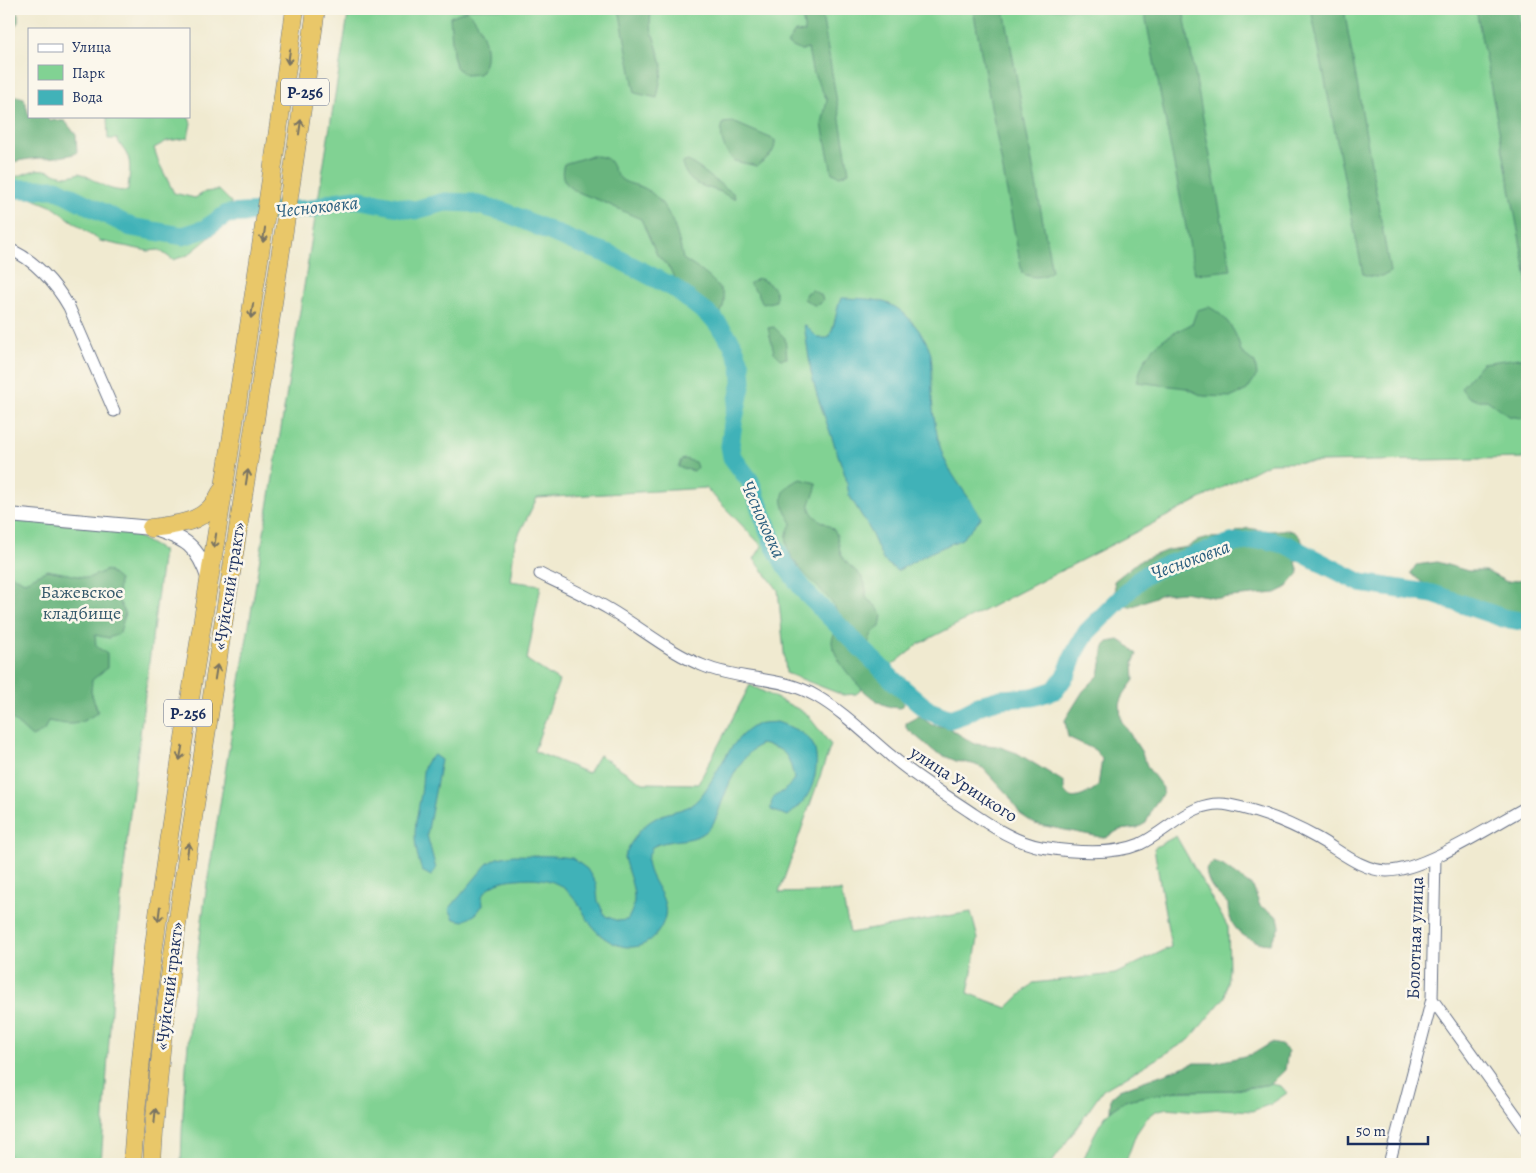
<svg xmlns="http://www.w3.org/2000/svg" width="1536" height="1173" viewBox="0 0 1536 1173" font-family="Alegreya,serif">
<rect width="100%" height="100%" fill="#fbf7ec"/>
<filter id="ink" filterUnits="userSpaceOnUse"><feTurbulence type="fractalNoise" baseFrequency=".02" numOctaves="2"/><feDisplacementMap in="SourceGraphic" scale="10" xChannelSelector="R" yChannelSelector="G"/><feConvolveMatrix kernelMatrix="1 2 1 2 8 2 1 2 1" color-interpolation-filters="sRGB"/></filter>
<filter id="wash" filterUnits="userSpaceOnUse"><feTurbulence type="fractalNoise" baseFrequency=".0096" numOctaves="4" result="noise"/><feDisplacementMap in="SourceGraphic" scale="20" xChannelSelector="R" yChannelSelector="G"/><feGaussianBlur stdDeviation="1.12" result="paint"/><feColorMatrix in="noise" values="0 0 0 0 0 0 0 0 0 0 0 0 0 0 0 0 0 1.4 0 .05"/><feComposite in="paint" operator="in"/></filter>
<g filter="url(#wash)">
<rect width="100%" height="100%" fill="#f0ead0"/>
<path fill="#81d293" stroke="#4e8078" d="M 349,9 L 1527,9 L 1527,458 L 1270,463 L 919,644 L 856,694 L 843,695 L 786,673 L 778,590 L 754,559 L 762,546 L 706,488 L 537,498 L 515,542 L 510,581 L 541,585 L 527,660 L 559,681 L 534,751 L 588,773 L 599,755 L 643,783 L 698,784 L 750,685 L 806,713 L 831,745 L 779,893 L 841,891 L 850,933 L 971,912 L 978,939 L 968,993 L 1007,1008 L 1033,983 L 1115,974 L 1171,947 L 1154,848 L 1176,836 L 1228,927 L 1229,969 L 1225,997 L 1189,1040 L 1103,1090 L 1051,1164 L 181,1164 C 183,1070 194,977 207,884 Z
M 107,116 L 188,116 L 191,123 L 188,138 L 167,141 L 154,148 L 159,163 L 174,193 L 195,198 L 205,192 L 219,190 L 231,202 L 231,220 L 188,255 L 173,260 L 159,250 L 148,251 L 100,241 L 53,207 L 31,198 L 9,196 L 9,178 C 19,177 27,172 36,170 C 53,167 59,182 79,173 C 101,181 103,191 128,191 C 128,180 133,163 126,153 C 123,148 120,145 117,139 L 108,139 Z
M 9,519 L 126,530 L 163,551 L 128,830 L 113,978 L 101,1164 L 9,1164 Z
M 1271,1084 L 1281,1086 L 1287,1093 L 1271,1104 L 1252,1111 L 1220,1109 L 1197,1111 L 1167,1108 L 1156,1111 L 1147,1118 L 1136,1134 L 1125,1164 L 1082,1164 C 1088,1148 1098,1122 1111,1110 C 1136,1087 1197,1092 1230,1090 C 1243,1089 1258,1086 1271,1084 Z"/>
<path fill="#68b47d" stroke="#42726e" d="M 9,9 L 12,9 L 18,14 L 18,22 L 12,30 C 16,41 14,48 9,58 Z
M 619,9 L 651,9 L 650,25 L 663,67 L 657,98 L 635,93 Z
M 801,9 L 821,9 L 849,172 L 840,176 L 832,173 L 822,124 L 827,100 L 812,70 L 808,48 L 801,51 L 787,44 L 795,32 L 805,33 Z
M 973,9 L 1004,9 L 1052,271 C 1042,278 1033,279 1022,273 Z
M 1144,9 L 1183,9 L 1231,270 L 1195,274 Z
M 1311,9 L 1344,9 L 1390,272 C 1382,278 1372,278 1363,274 Z
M 1476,9 L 1517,9 L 1527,66 L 1527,278 Z
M 467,10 C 482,23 495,58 479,74 L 465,75 L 456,67 L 453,55 L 450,17 Z
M 16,96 L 24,98 L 29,116 L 46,116 L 49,120 L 65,121 L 76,135 L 77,153 C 56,160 35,156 14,162 L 9,172 L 9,101 Z
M 733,122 L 775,140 C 776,154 766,158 757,166 L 734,161 C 723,149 719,138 723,123 Z
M 590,156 C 617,156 607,165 621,179 C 628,185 638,184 646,189 C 670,204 678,233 683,259 C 695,267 721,282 724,298 C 725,304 721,312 719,318 L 712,320 L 690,311 L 670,269 L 657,255 L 641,219 C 628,214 615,207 601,201 C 585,194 555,189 564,164 Z
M 688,161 C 704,170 717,183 733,193 L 735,198 C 728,198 726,194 721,192 C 702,185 688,186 682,163 Z
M 758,278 C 769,282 778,289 776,301 L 763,304 L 758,293 L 749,284 Z
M 812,290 L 821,295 L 823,300 L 820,304 L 814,305 L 804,299 L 806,293 Z
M 1209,307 C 1226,315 1238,333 1241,352 L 1255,363 L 1257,375 L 1247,390 L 1232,397 L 1203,396 L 1186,388 L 1137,382 C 1145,348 1161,338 1192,324 L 1197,310 Z
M 774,327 L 785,338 L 787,358 L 781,359 L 774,352 L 768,328 Z
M 1527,357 L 1527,419 L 1509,416 L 1487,400 C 1474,401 1468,399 1461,388 L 1482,363 Z
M 685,459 L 695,462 L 697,467 L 694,471 L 678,467 L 681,460 Z
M 801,479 L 816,483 C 818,492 808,501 810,509 C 814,520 826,522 833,529 C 839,535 838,546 841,554 C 851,574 868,570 866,598 L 876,606 L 882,615 L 880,627 C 873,631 871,634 869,642 C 865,661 883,667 893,680 C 899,688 897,694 904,704 L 901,708 C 896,708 890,707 885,705 C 867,699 833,661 832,642 C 832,633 840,630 842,622 C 838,614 835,605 828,598 C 812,579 772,551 792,523 C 781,506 775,488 801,479 Z
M 1248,528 C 1254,529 1262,531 1269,531 C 1285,530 1295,526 1303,543 L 1296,562 L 1299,573 L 1286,588 L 1276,593 L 1219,598 L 1183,592 L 1162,594 L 1131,607 L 1116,601 L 1114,581 L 1139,561 L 1168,550 L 1188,547 L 1197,541 L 1208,538 L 1229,537 L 1238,531 Z
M 1437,562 L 1468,571 L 1486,571 L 1507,582 L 1527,578 L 1527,613 C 1512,611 1495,613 1480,609 C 1457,602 1429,591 1411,573 L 1416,565 Z
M 47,570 L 88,578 L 107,570 L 119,580 L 118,599 L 125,613 L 120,633 L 109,638 L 95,635 L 96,646 L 107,654 L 107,668 L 92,680 L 91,692 L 98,712 C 78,726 73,726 48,721 L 44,731 L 32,737 L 11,718 L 9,719 L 9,573 L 24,582 Z
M 1119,640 L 1129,646 L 1137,654 L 1133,663 L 1134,680 L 1124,694 L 1120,704 L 1121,720 L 1141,751 L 1148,768 L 1163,788 L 1163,793 L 1153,807 L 1146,823 L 1137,828 L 1119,830 L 1105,838 L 1035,824 L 1020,814 L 1009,796 L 983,768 L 973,764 L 956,761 L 935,752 L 906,728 L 906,723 L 919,716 L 932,725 L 947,727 L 975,744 L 997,746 L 1017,753 L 1064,782 C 1062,808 1086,796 1098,786 L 1102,759 L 1095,750 L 1068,737 L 1065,720 L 1083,691 L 1099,675 L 1104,646 L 1108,642 Z
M 1213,862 L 1222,865 L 1253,887 L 1260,906 L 1278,917 L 1280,926 L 1270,944 C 1246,942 1228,929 1228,904 C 1217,893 1207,886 1206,869 Z
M 1271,1043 L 1281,1045 L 1288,1051 L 1285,1070 L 1271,1084 L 1230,1090 L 1177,1091 L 1126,1100 L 1110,1111 L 1111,1097 L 1119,1090 L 1194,1063 L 1214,1063 L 1253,1054 Z"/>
<path fill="#41b2b8" stroke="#2e708b" d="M 841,298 C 876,299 895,298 917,328 C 924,337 929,345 931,355 C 933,367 931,381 932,393 C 932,408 935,424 938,439 C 946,474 965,488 981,518 L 962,539 L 927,554 L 897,571 L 883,560 L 868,526 L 849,495 L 846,478 L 817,395 L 811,372 L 804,324 L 818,338 L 828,338 C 836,326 835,312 841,298 Z
M 777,722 C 788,726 799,730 808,738 C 822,751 816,782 807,796 C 802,804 795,810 788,816 L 771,810 C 771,793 776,798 786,789 C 789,787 791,782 794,779 C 789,754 785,748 760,744 C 742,756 731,777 724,797 C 718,810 717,824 704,833 C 689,843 668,838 652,847 C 651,851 647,857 647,861 C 649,887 679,901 658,932 C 639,958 608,947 591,925 C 583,913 577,897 564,888 C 550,878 534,877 517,879 C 502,880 491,883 482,896 L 483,905 L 476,914 L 464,921 L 454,919 L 449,909 L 487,864 L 497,858 L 514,855 L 553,856 L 572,858 L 587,869 L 596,884 L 598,901 L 605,916 L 618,921 L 627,920 C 642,898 629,880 624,857 C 634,835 645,820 668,813 C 675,811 684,809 690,806 C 715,790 725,738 758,724 C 763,722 771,723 777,722 Z
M 434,755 L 441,760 L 427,835 L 436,869 L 431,876 L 422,871 C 411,837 415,828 421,794 C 424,778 419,765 434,755 Z"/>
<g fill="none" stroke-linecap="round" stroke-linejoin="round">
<path stroke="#41b2b8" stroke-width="19" d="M 9,189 L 56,189 L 131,227 L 183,236 L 205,229 L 227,214 L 311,209 L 334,202 L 356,199 L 415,210 L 445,202 L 471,203 L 505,212 L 575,242 L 609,254 L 674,288 L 714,319 L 732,343 L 741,365 L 742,382 L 733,423 L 730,446 L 732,457 L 750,481 L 774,545 L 785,565 L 807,594 L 894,681 L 929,711 L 950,719 L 965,714 L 980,705 L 1001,699 L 1033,697 L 1055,690 L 1067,673 L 1074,654 L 1087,632 L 1142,577 L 1158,568 L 1231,543 L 1264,539 L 1287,545 L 1361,583 L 1433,594 L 1503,618 L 1527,622"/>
</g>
</g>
<g filter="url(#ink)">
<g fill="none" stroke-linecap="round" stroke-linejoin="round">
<g stroke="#667086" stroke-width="13">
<path id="minor" d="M 9,249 C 34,259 56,284 69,307 L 114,411
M 540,574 C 563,585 587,596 609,609 C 640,627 670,653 704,666 C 741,681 782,676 816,696 C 844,712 866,735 890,755 C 915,777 944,794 972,813 C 993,827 1015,842 1041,847 C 1071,852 1111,856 1140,844 C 1170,830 1193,798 1229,805 C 1260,811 1290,823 1317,838 C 1339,850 1360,870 1387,871 C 1423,871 1493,825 1527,807
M 1432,999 L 1527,1131
M 1389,1164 L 1432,999 L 1435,857"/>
</g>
<g stroke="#667086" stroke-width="16">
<path id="tertiary" d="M 9,515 L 151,528 C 186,538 198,546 209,580"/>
</g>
<g stroke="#667086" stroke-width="19">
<path id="trunk" d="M 151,528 C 181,524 207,523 221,492
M 132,1164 C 145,977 175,791 205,606 C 237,407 268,208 295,9
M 152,1164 C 160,1014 186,865 209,716 C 245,480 284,245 316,9"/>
</g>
<use href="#minor" stroke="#fff" stroke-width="11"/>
<use href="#tertiary" stroke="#fff" stroke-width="14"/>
<use href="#trunk" stroke="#e9c769" stroke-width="18"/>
</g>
<defs><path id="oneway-shaft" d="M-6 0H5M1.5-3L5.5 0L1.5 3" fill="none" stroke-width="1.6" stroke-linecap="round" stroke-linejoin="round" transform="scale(1.25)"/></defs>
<g stroke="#787363">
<use href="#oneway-shaft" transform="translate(289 57) rotate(98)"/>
<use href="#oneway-shaft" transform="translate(300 127) rotate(-82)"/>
<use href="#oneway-shaft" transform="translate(264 235) rotate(98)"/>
<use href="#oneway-shaft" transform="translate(252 311) rotate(99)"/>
<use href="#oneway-shaft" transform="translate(247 477) rotate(-81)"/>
<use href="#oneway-shaft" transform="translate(215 541) rotate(99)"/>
<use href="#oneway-shaft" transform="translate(216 672) rotate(-81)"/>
<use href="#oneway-shaft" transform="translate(181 753) rotate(100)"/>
<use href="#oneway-shaft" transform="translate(188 850) rotate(-81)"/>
<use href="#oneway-shaft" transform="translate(159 914) rotate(97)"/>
<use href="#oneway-shaft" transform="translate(155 1116) rotate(-85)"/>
</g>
</g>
<g text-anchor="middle" stroke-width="5" stroke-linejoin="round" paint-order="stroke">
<g fill="#fbf7ec" stroke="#5e6b89" stroke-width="1">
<rect x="281" y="78.5" width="48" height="27" rx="4"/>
<rect x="164" y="699.5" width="48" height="27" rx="4"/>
</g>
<g font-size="16" font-weight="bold" fill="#1b2f5e">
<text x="305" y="98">Р-256</text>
<text x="188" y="719">Р-256</text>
</g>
<g font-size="18" fill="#1b2f5e" stroke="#fbf7ec">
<text transform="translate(229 586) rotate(-81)" y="6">«Чуйский тракт»</text>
<text transform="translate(964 784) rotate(33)" y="6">улица Урицкого</text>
<text transform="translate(1415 938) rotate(-88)" y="6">Болотная улица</text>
<text transform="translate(169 986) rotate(-83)" y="6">«Чуйский тракт»</text>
</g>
<g font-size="18" fill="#34586b" stroke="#fbf7ec">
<text x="82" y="598">Бажевское<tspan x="82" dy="21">кладбище</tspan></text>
</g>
<g font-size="19" font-style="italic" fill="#285d7e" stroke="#fbf7ec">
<text transform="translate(317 206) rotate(-6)" y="7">Чесноковка</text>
<text transform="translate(764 519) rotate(66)" y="7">Чесноковка</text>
<text transform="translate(1190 559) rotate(-20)" y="7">Чесноковка</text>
</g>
</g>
<rect width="1536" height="1173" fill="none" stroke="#fbf7ec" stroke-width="30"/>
<rect x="28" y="28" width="162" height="90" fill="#fbf7ec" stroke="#a1a7b3"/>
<rect x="38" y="44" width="25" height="8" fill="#ffffff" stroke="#a1a7b3"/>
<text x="72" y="52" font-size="15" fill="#1b2f5e">Улица</text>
<rect x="38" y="65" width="25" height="15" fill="#81d293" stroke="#a1a7b3"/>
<text x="72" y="78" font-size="15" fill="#1b2f5e">Парк</text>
<rect x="38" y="90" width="25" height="15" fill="#41b2b8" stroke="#a1a7b3"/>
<text x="72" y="102" font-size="15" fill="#1b2f5e">Вода</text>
<path d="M1348 1136v8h80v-8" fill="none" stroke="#1b2f5e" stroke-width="2.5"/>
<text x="1356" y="1136" font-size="15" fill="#1b2f5e" stroke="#fbf7ec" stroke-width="4" paint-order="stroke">50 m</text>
</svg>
